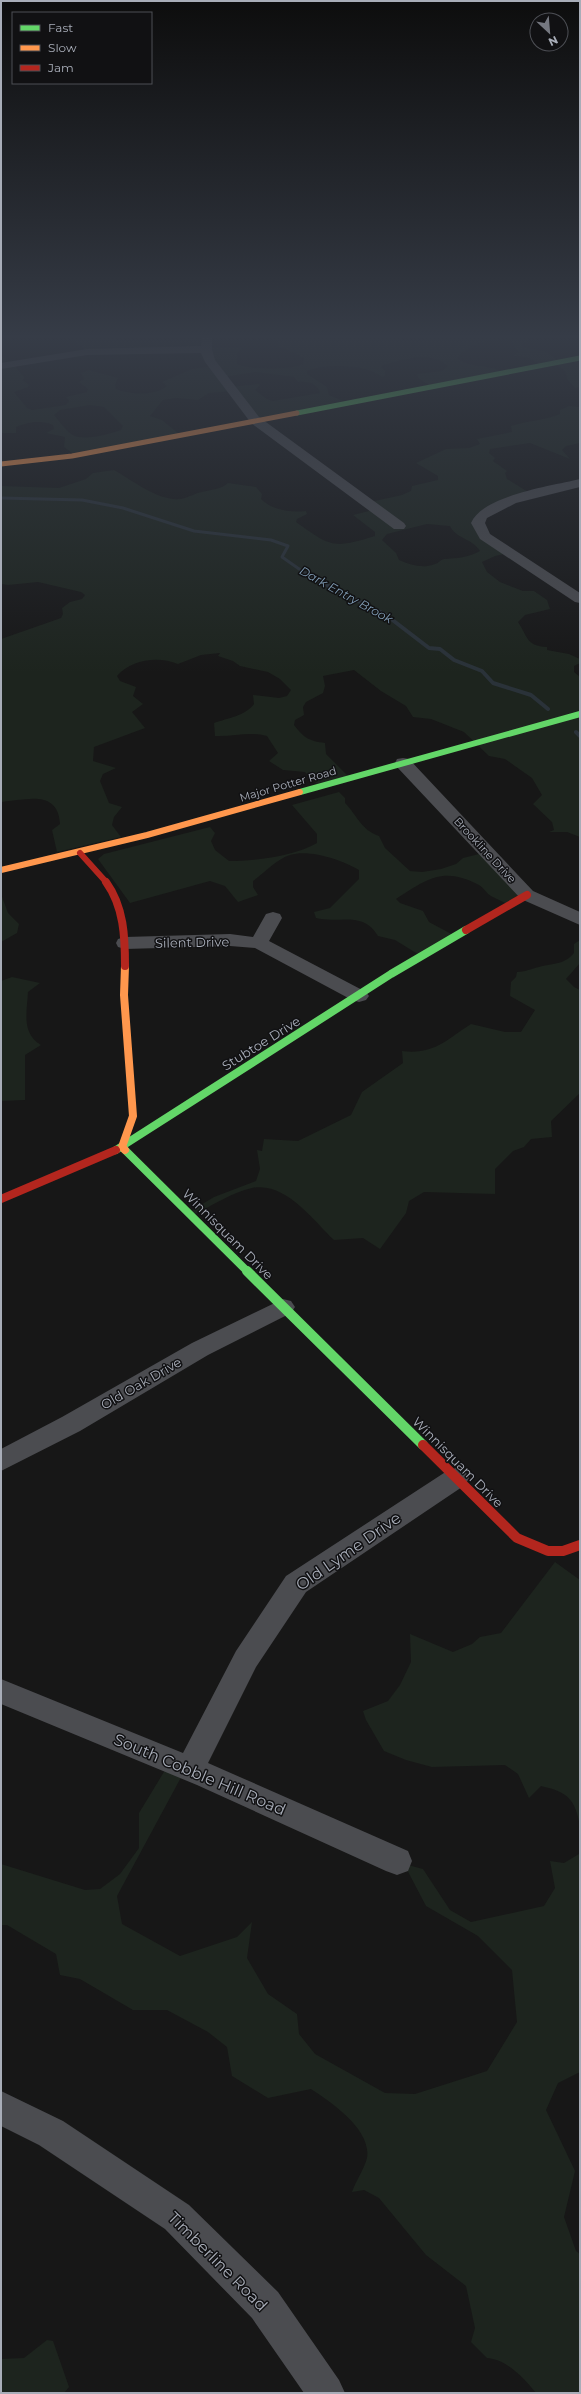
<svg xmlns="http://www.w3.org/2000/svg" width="581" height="2394" viewBox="0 0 581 2394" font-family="Montserrat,sans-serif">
<rect width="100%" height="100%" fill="#171717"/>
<path fill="#1d241e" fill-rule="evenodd" d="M 70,338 L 109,338 L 118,341 L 207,339 L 208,347 L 241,347 L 242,349 L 237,352 L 237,364 C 250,370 290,370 303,364 L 304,358 L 286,349 L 278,347 L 278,341 L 270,338 L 342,339 L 399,338 L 401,340 L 416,341 L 432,338 L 523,338 L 528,341 L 523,344 L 523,347 L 546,352 L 557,360 L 580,356 L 580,387 L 575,388 L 567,379 C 567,364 550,365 540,364 C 536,363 532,359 528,358 C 524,356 517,356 512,356 L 519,352 L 515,348 L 516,345 C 504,331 466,345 457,358 C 469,368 486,364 501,371 L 429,385 L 418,378 L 417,374 L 442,371 L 448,366 C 428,350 405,360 383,365 L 381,367 L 385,371 L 385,376 L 382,377 C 368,364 325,363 307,371 L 307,374 L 327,387 L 329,395 L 343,401 L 258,419 L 232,391 L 209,393 L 198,400 L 176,398 L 163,400 L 150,416 L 162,420 L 179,434 L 72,453 L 64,447 L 65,437 L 46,433 L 54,429 L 53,425 C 40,420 30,422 16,427 L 16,433 L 1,433 L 1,355 L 12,363 L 24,377 L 23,380 L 29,385 L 28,387 L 14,392 L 27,408 L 32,410 L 66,405 L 69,401 L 66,397 L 87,392 L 88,389 L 79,382 L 84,379 L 81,373 L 89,370 L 118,378 L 115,385 L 116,389 C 132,395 154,396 167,386 L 162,382 L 192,369 L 213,366 L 206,349 L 88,352 ZM 256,372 L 294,377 L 298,382 C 307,381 318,383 320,393 L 273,401 L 267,399 L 255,390 L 260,385 L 258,384 L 231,387 L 223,377 ZM 90,405 L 104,407 L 123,426 L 121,430 C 110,434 82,442 71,434 C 65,429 59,421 54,415 L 60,410 Z
M 569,406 L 580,407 L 580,443 L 566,446 L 562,450 L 570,459 L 530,443 L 490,449 L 489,453 L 495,458 L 493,461 L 507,471 L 505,473 L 507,479 L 528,492 L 484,512 L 485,531 L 513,552 L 495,556 L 482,562 L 487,572 L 500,582 L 523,591 L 534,591 L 547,600 L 550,609 L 525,615 L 518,622 C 528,637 526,646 547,647 L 547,650 L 569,654 L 580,659 L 580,663 L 574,666 L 574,672 L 580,677 L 580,837 L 567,832 L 549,832 L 554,830 L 552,822 L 533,804 L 542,795 L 532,778 L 505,759 L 489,756 L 464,732 L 431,719 L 413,717 L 406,706 L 381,691 L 354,670 L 323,676 L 325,686 L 323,693 L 306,702 L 303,707 L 304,715 L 295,720 L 294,725 C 304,738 309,741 325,743 L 326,754 L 348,776 L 317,784 L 305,772 L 283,770 L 269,761 L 278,753 L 267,736 C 250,731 233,737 215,736 L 214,723 C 228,718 245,716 254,704 L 253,695 L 279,698 L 287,696 L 291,690 L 280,679 L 268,672 L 240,666 L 233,661 L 218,656 L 220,653 L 201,655 L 178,664 C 158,656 132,659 117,676 L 120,681 L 136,687 L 133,696 L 143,704 L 132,712 L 145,728 L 94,747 L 93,761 L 116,768 L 103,774 L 100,781 L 109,803 L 122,807 L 114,817 L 112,825 L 121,837 L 57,852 L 52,830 L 60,824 C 58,789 26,800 1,802 L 1,639 L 61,618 L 63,614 L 62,608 L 70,602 L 82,599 L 85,595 L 81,592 L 38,582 L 8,585 L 1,584 L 1,486 L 59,488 L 86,479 L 93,473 L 114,470 C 132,480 163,505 185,498 C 191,496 196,493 202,492 C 210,490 222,489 228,483 L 256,487 L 262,494 L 261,499 C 272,510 291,513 306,511 L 307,514 L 297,519 L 296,522 C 331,547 333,549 375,536 L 375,532 L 353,515 L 377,509 L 370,502 L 402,495 L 411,491 L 412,486 L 438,480 L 438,476 L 416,463 L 446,449 L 469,448 L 480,444 L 477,439 L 512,432 L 511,426 C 527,421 546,420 560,414 L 560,410 ZM 427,524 L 450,526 C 456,539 472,538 480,551 C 468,558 457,558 444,559 C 440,560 439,563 435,564 C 423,569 411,565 399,560 L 396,553 L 382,540 L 387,534 Z
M 339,792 L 345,798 L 345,803 C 357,815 361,830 379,836 L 385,848 L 410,871 L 422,872 L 441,869 L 456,864 L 463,858 L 487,852 L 528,894 L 507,904 C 502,901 496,899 491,896 C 486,893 484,888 479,885 C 443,866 427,879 396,899 L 400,903 L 423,911 L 429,922 L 457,937 L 421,956 L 395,940 L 378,936 C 363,910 338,924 316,918 L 314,912 L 330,908 L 359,879 L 359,870 C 342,860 310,849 290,855 C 277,859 264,873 253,881 L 253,887 L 258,895 L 238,902 L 225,886 L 210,881 L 130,903 L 98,859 L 104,854 L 210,827 L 215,833 L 211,841 L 215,850 L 229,861 C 255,861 295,856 317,843 L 317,834 L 292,805 Z
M 1,894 L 8,913 L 19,924 L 17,933 L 1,942 Z
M 580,940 L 580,963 L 566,979 L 574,987 L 580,990 L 580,1093 L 551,1121 L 552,1137 L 531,1139 L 524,1147 L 513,1151 L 495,1169 L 495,1194 L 424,1192 L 409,1201 L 406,1213 L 380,1249 L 363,1238 L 334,1240 C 313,1220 285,1181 252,1188 C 232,1192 212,1206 193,1215 L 191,1211 L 214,1197 L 256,1181 L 260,1169 L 257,1150 L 262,1151 L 264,1139 L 298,1141 L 351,1115 L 362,1092 L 403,1063 L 402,1051 C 434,1055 446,1040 471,1024 L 505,1032 L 521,1032 L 535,1010 L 510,996 L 511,982 L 516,977 L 517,972 C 525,972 530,969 539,967 C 553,963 564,965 574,953 L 574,944 Z
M 12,977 L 40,983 L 28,992 C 27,1012 21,1033 41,1045 L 25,1055 L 25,1100 L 1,1101 L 1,981 Z
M 555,1562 L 580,1580 L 580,1826 C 575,1799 568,1792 541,1786 L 529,1798 L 518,1774 L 505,1765 L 432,1767 L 406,1760 L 384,1751 L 366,1720 L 363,1711 L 388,1701 L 400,1685 L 411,1662 L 410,1634 L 453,1652 L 472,1644 L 480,1637 L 501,1633 Z
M 170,1762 L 185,1770 L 117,1896 L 122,1924 L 180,1956 L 237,1937 L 252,1922 L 247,1958 L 268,1994 L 297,2014 L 299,2034 L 315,2054 L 385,2093 L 415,2094 L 487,2071 L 517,2022 L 512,1970 L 478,1936 L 426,1906 L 404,1864 L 423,1869 L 450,1910 L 471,1922 L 544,1906 L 555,1888 L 550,1861 L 564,1863 L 579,1854 L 580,1843 L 580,2072 L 558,2083 L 546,2110 L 575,2171 L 564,2217 L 576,2251 L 580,2254 L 580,2393 L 536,2393 C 524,2378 506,2359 487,2358 L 471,2342 L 475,2328 L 466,2286 L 426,2255 L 379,2198 L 364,2190 L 352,2192 C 356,2181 364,2169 367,2158 C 372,2130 331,2102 311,2089 L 268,2098 L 232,2076 L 227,2047 L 208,2032 L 167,2010 L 133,2010 L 80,1979 L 60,1975 L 56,1954 L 7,1925 L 1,1925 L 1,1864 L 85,1890 L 100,1889 L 120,1874 L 139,1848 L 139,1813 Z
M 47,2340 L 53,2341 L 69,2387 L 64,2393 L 1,2393 L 1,2359 L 24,2358 Z"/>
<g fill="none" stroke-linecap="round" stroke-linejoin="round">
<path stroke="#2a3239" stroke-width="3" d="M 1,498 L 82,500 L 123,508 L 194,531 L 271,540 L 288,546 L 282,557 L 312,578"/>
<path stroke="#2a3239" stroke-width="4" d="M 311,577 L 386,615 L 429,648 L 440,649 L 454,660 L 482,671 L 493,683 L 531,695 L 548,709
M 576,732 L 580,736"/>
<path fill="#4b4c50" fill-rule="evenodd" d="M 202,338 L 212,338 L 212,349 L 215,360 L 259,417 L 404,523 L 406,526 L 404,529 L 394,529 L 251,423 L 205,362 L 201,353 L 87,355 L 1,369 L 1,363 L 87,349 L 201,346 Z
M 580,479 L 580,487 L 516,503 L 487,518 L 485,523 L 490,534 L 580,593 L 580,603 L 575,602 L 480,539 L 471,523 C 483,495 552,486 580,479 Z
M 403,758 L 409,759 L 533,891 L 580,912 L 580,925 L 521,899 L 397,767 L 395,763 L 397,759 Z
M 273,912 L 280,914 L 282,918 L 269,941 L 366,992 L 369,996 L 366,1000 L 359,1002 L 352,1000 L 255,948 L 230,946 L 125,949 L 118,947 L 116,943 L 118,939 L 125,937 L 230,934 L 253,937 L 266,914 Z
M 283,1299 L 291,1301 L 295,1307 L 291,1313 L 208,1355 L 80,1431 L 1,1471 L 1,1449 L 62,1417 L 192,1343 Z
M 456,1468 L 465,1471 L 469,1478 L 465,1485 L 306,1592 L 256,1667 L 208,1763 L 408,1851 L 412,1861 L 408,1871 L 397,1875 L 386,1871 L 197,1785 L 1,1704 L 1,1679 L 183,1753 L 236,1651 L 286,1576 L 447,1471 Z
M 1,2091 L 63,2121 L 189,2205 L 278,2292 L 339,2380 L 345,2393 L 304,2393 L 252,2318 L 165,2229 L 39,2145 L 1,2126 Z"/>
<path stroke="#63d668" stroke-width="5" d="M 297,413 L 580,358"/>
<path stroke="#63d668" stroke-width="6" d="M 300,792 L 580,714"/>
<path stroke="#63d668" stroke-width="8" d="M 116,1150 L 391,974 L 466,930
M 125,1150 L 248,1272"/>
<path stroke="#63d668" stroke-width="10" d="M 247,1271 L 423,1445"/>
<path stroke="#ff974d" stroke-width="5" d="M 1,464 L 72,456 L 297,413"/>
<path stroke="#ff974d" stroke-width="6" d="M 1,870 L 147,835 L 300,792"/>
<path stroke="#ff974d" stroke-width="8" d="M 125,966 L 124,995 L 133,1116 L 122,1147 L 125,1150"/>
<path stroke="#b3261e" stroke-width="6" d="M 80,853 L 107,883"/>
<path stroke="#b3261e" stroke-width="8" d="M 106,882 C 124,907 125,937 125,966
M 466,930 L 527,895
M 1,1199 L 116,1150"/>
<path stroke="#b3261e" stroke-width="10" d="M 423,1445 L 517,1538 L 548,1551 L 563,1551 L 580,1545"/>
</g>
<linearGradient id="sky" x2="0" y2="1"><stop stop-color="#0d0d0d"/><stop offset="0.5" stop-color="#363c47"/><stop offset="1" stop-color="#363c47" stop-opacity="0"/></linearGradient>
<rect width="581" height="673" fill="url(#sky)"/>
<g text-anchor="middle" stroke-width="3" stroke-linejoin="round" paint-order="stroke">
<g font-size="11" fill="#a8adb8" stroke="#111113">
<text transform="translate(288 784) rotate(-16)" y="4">Major Potter Road</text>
<text transform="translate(485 850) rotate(47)" y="4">Brookline Drive</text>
</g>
<g font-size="12" font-style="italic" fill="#7f9bb3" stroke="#111113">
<text transform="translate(346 595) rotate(29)" y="4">Dark Entry Brook</text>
</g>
<g font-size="13" fill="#a8adb8" stroke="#111113">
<text transform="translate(192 942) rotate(-1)" y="5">Silent Drive</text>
<text transform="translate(261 1043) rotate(-32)" y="5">Stubtoe Drive</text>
<text transform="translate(228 1234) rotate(45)" y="5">Winnisquam Drive</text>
<text transform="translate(141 1383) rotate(-30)" y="5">Old Oak Drive</text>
<text transform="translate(458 1462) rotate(45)" y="5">Winnisquam Drive</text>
</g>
<g font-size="16" fill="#a8adb8" stroke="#111113">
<text transform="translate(348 1551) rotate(-35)" y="6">Old Lyme Drive</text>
<text transform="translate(200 1774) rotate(23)" y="6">South Cobble Hill Road</text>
<text transform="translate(218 2261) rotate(45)" y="6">Timberline Road</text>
</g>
</g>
<rect width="581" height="2394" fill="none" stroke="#a8adb8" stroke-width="4"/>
<rect x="12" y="12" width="140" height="72" fill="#111113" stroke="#4d4f55"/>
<rect x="20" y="25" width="20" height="6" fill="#63d668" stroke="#4d4f55"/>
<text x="48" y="32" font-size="12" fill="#a8adb8">Fast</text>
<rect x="20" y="45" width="20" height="6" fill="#ff974d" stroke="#4d4f55"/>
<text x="48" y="52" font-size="12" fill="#a8adb8">Slow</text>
<rect x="20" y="65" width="20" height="6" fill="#b3261e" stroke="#4d4f55"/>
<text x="48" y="72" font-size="12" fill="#a8adb8">Jam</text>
<g transform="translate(549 32) rotate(154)"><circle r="19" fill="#111113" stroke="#4d4f55"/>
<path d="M0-3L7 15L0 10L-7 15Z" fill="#757880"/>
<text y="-6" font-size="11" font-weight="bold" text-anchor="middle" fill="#a8adb8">N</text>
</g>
</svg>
